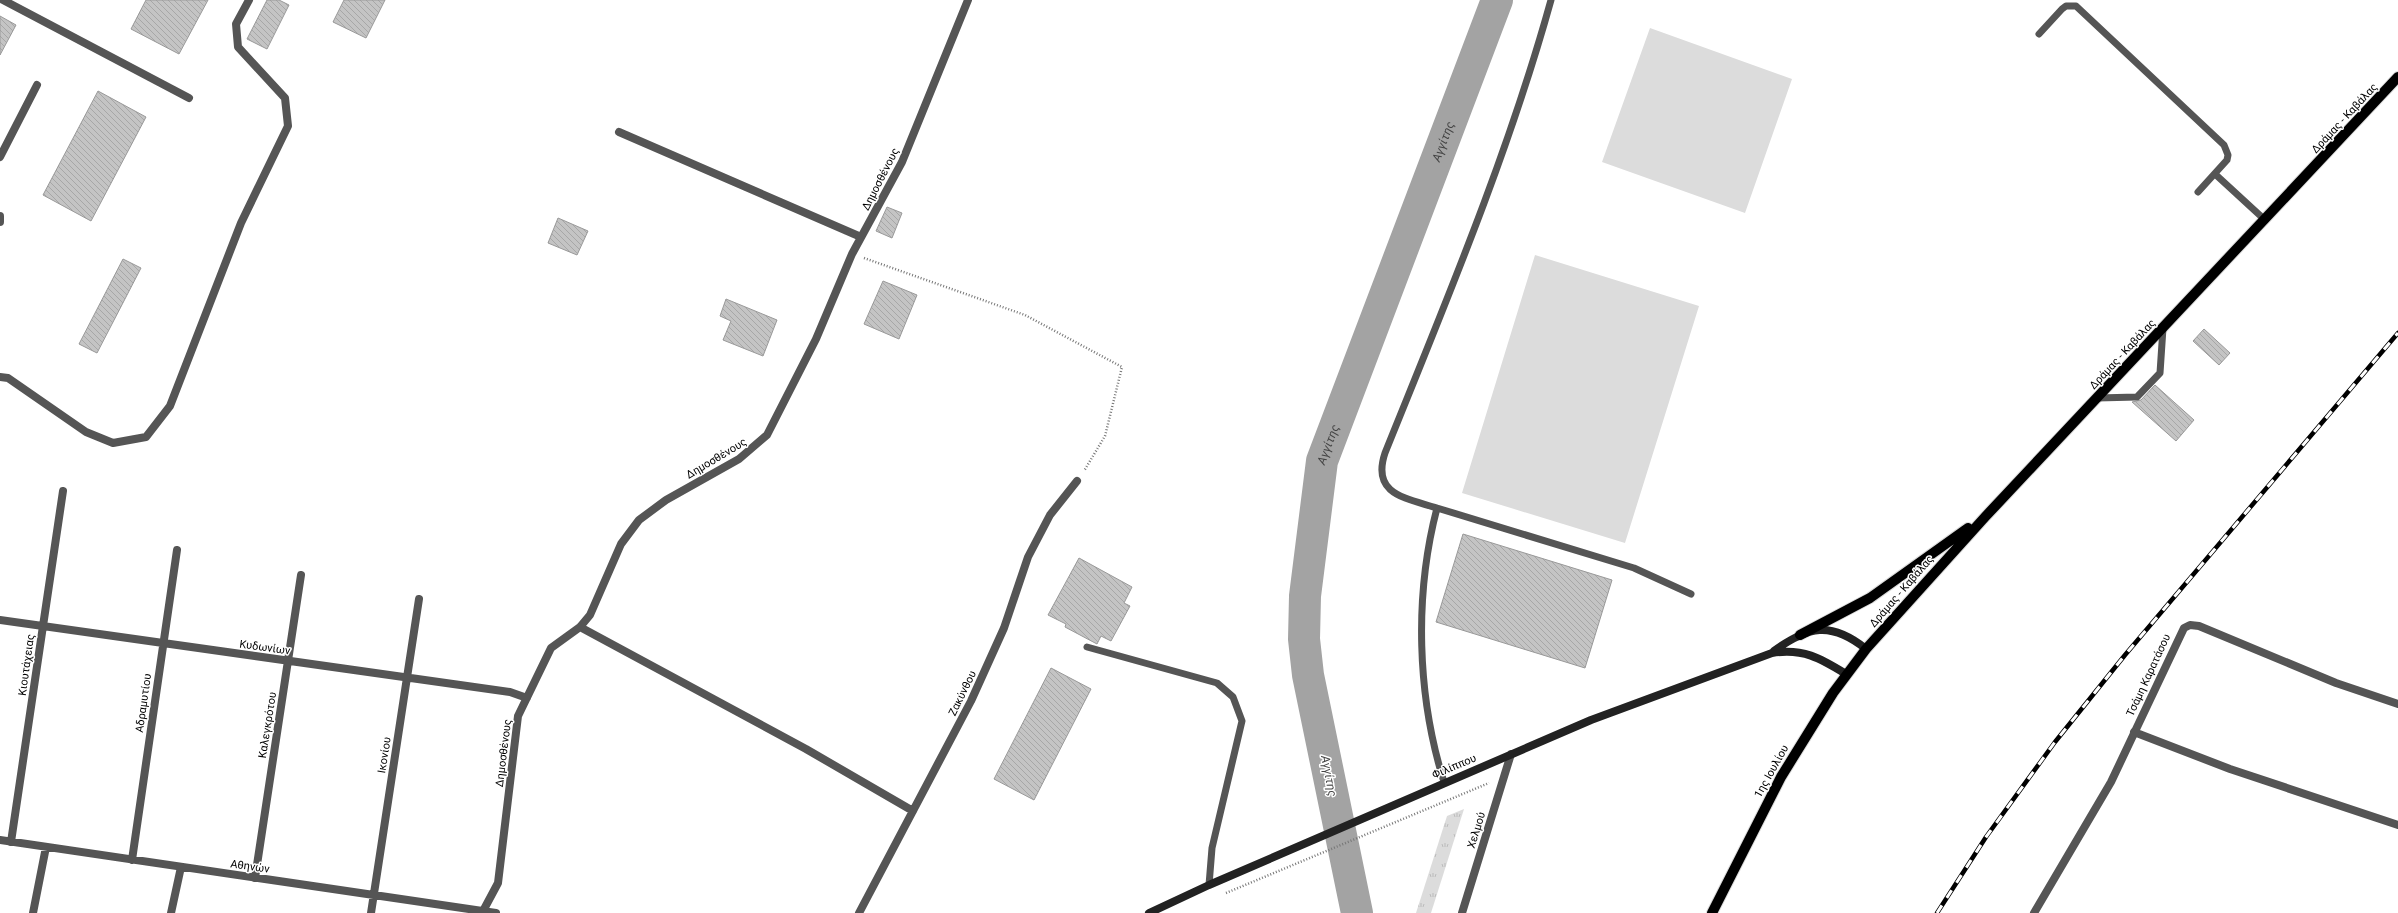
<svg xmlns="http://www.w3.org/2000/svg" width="2398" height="913" viewBox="0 0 2398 913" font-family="Roboto,sans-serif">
<defs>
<pattern id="park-tufts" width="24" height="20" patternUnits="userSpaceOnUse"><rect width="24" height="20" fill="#dcdcdc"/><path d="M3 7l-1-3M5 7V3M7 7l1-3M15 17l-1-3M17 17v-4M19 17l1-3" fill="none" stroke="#bbb"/></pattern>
<pattern id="building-back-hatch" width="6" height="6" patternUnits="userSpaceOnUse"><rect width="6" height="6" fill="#c4c4c4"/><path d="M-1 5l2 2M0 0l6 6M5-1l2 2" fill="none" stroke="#a7a7a7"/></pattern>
</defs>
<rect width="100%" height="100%" fill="#fff"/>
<path fill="#dcdcdc" d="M 1650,28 L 1792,79 L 1745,213 L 1602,162 Z
M 1535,255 L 1699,306 L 1625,543 L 1462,493 Z"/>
<path fill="url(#park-tufts)" d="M 1464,809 L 1431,913 L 1416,913 L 1447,816 Z"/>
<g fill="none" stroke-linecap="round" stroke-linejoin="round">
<path stroke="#a3a3a3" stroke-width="32" id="s1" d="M 1357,913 L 1308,675 L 1304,639 L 1305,596 L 1322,461 L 1497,0"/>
</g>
<path fill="url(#building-back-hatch)" stroke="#999" d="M 146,0 L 208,0 L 179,54 L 131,29 Z
M 267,0 L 279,0 L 289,5 L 267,49 L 247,39 Z
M 344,0 L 385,0 L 366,38 L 333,22 Z
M 0,16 L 16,25 L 0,55 Z
M 98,91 L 146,117 L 91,221 L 43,195 Z
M 887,207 L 902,213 L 892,238 L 876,231 Z
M 558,218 L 588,231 L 577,255 L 548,243 Z
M 123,259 L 141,268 L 97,353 L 79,344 Z
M 883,281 L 917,295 L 899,339 L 864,324 Z
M 726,299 L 777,320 L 763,356 L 723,340 L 731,321 L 720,316 Z
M 2204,329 L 2230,353 L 2219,365 L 2193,341 Z
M 2155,385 L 2194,420 L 2176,441 L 2132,402 L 2141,400 Z
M 1463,534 L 1612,580 L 1585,668 L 1436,622 Z
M 1079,558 L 1132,587 L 1124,603 L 1130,606 L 1111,641 L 1101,636 L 1097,644 L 1065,627 L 1066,624 L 1048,615 Z
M 1051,668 L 1091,689 L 1034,800 L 994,779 Z"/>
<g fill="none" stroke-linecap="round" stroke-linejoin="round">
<g stroke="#dbdbdb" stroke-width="12">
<path id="primary" d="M 1800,635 L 1870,598 L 1968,528
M 1712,913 L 1781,777 L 1833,693 L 1866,649 L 1985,517 L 2398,77"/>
</g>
<path stroke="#777" stroke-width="2.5" stroke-dasharray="1 2" stroke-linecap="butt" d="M 864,258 L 1025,315 L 1122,367 L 1105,436 L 1084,471
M 1226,893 L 1489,783"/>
<path stroke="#555" stroke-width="7" d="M 2039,34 L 2062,9 L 2066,6 L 2076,6 L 2224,145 L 2228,155 L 2227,160 L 2198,192
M 2215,174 L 2265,220
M 2097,398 L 2137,397 L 2160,373 L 2163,328
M 1437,508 L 1634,568 L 1691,594
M 1087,647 L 1217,683 L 1233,697 L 1242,721 L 1212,848 L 1209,885
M 1444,782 C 1417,696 1414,596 1437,508 C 1406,498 1371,495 1385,453 C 1445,304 1508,155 1551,0"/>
<path stroke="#555" stroke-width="8" d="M 3,0 L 189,98
M 619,132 L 861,237
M 0,157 L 37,85
M 0,216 L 0,222
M 0,377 L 8,378 L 86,432 L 113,443 L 146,437 L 170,406 L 241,223 L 288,126 L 285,98 L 238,47 L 236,24 L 249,0
M 0,620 L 510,692 L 527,698
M 580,627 L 806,749 L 913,811
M 2134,732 L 2230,769 L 2398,825
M 0,840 L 496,913
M 11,842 L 63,491
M 132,860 L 177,550
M 255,878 L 301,575
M 33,913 L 46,847
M 171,913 L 181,867
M 371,913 L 419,599
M 482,913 L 498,883 L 518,716 L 551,648 L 580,627 L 590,615 L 621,544 L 639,520 L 666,500 L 739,459 L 767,435 L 816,339 L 852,254 L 902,162 L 968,0
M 859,913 L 971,701 L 1004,628 L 1028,557 L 1050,515 L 1077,481
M 1462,913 L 1511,754
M 2034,913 L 2111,782 L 2184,628 L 2190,625 L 2199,626 L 2336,683 L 2398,704"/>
<path stroke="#222" stroke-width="8" d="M 1774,651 C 1808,626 1831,621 1866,649
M 1149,913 L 1209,885 L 1591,720 L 1772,653 C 1803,648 1820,658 1846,674"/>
<use href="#primary" stroke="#000" stroke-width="10"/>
<g stroke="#000" stroke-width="4.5">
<path id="rail" d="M 1937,913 L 1986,837 L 2055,742 L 2125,655 L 2398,333"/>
</g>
<use href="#rail" stroke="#fff" stroke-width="3" stroke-dasharray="9" stroke-linecap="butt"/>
</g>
<g text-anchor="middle" stroke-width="3" stroke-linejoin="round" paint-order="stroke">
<g font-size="11" fill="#000" stroke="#fff">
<text transform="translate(2344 118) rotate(-47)" y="4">Δράμας - Καβάλας</text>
<text transform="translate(880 179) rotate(-63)" y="4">Δημοσθένους</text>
<text transform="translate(2122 354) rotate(-47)" y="4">Δράμας - Καβάλας</text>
<text transform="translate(716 458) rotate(-31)" y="4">Δημοσθένους</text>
<text transform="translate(1901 591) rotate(-49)" y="4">Δράμας - Καβάλας</text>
<text transform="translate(265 647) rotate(8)" y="4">Κυδωνίων</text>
<text transform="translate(26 665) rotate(-82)" y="4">Κιουτάχειας</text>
<text transform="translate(2148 675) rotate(-65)" y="4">Τσάμη Καρατάσου</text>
<text transform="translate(962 693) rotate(-64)" y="4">Ζακύνθου</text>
<text transform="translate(143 703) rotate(-82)" y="4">Αδραμυτίου</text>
<text transform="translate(267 725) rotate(-81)" y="4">Καλεγκρότου</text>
<text transform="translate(503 753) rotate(-83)" y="4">Δημοσθένους</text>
<text transform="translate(384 755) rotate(-81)" y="4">Ικονίου</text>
<text transform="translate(1454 766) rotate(-23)" y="4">Φιλίππου</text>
<text transform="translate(1771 771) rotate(-61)" y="4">1ης Ιουλίου</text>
<text transform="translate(1476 830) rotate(-73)" y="4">Χελμού</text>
<text transform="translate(250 866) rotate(8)" y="4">Αθηνών</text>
</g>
<g font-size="12" font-style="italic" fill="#444" stroke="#fff">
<text dy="4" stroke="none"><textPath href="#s1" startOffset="800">Αγγίτης</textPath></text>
<text dy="4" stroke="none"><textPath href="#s1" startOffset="476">Αγγίτης</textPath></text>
<text transform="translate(1329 776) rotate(79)" y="4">Αγγίτης</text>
</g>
</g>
</svg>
